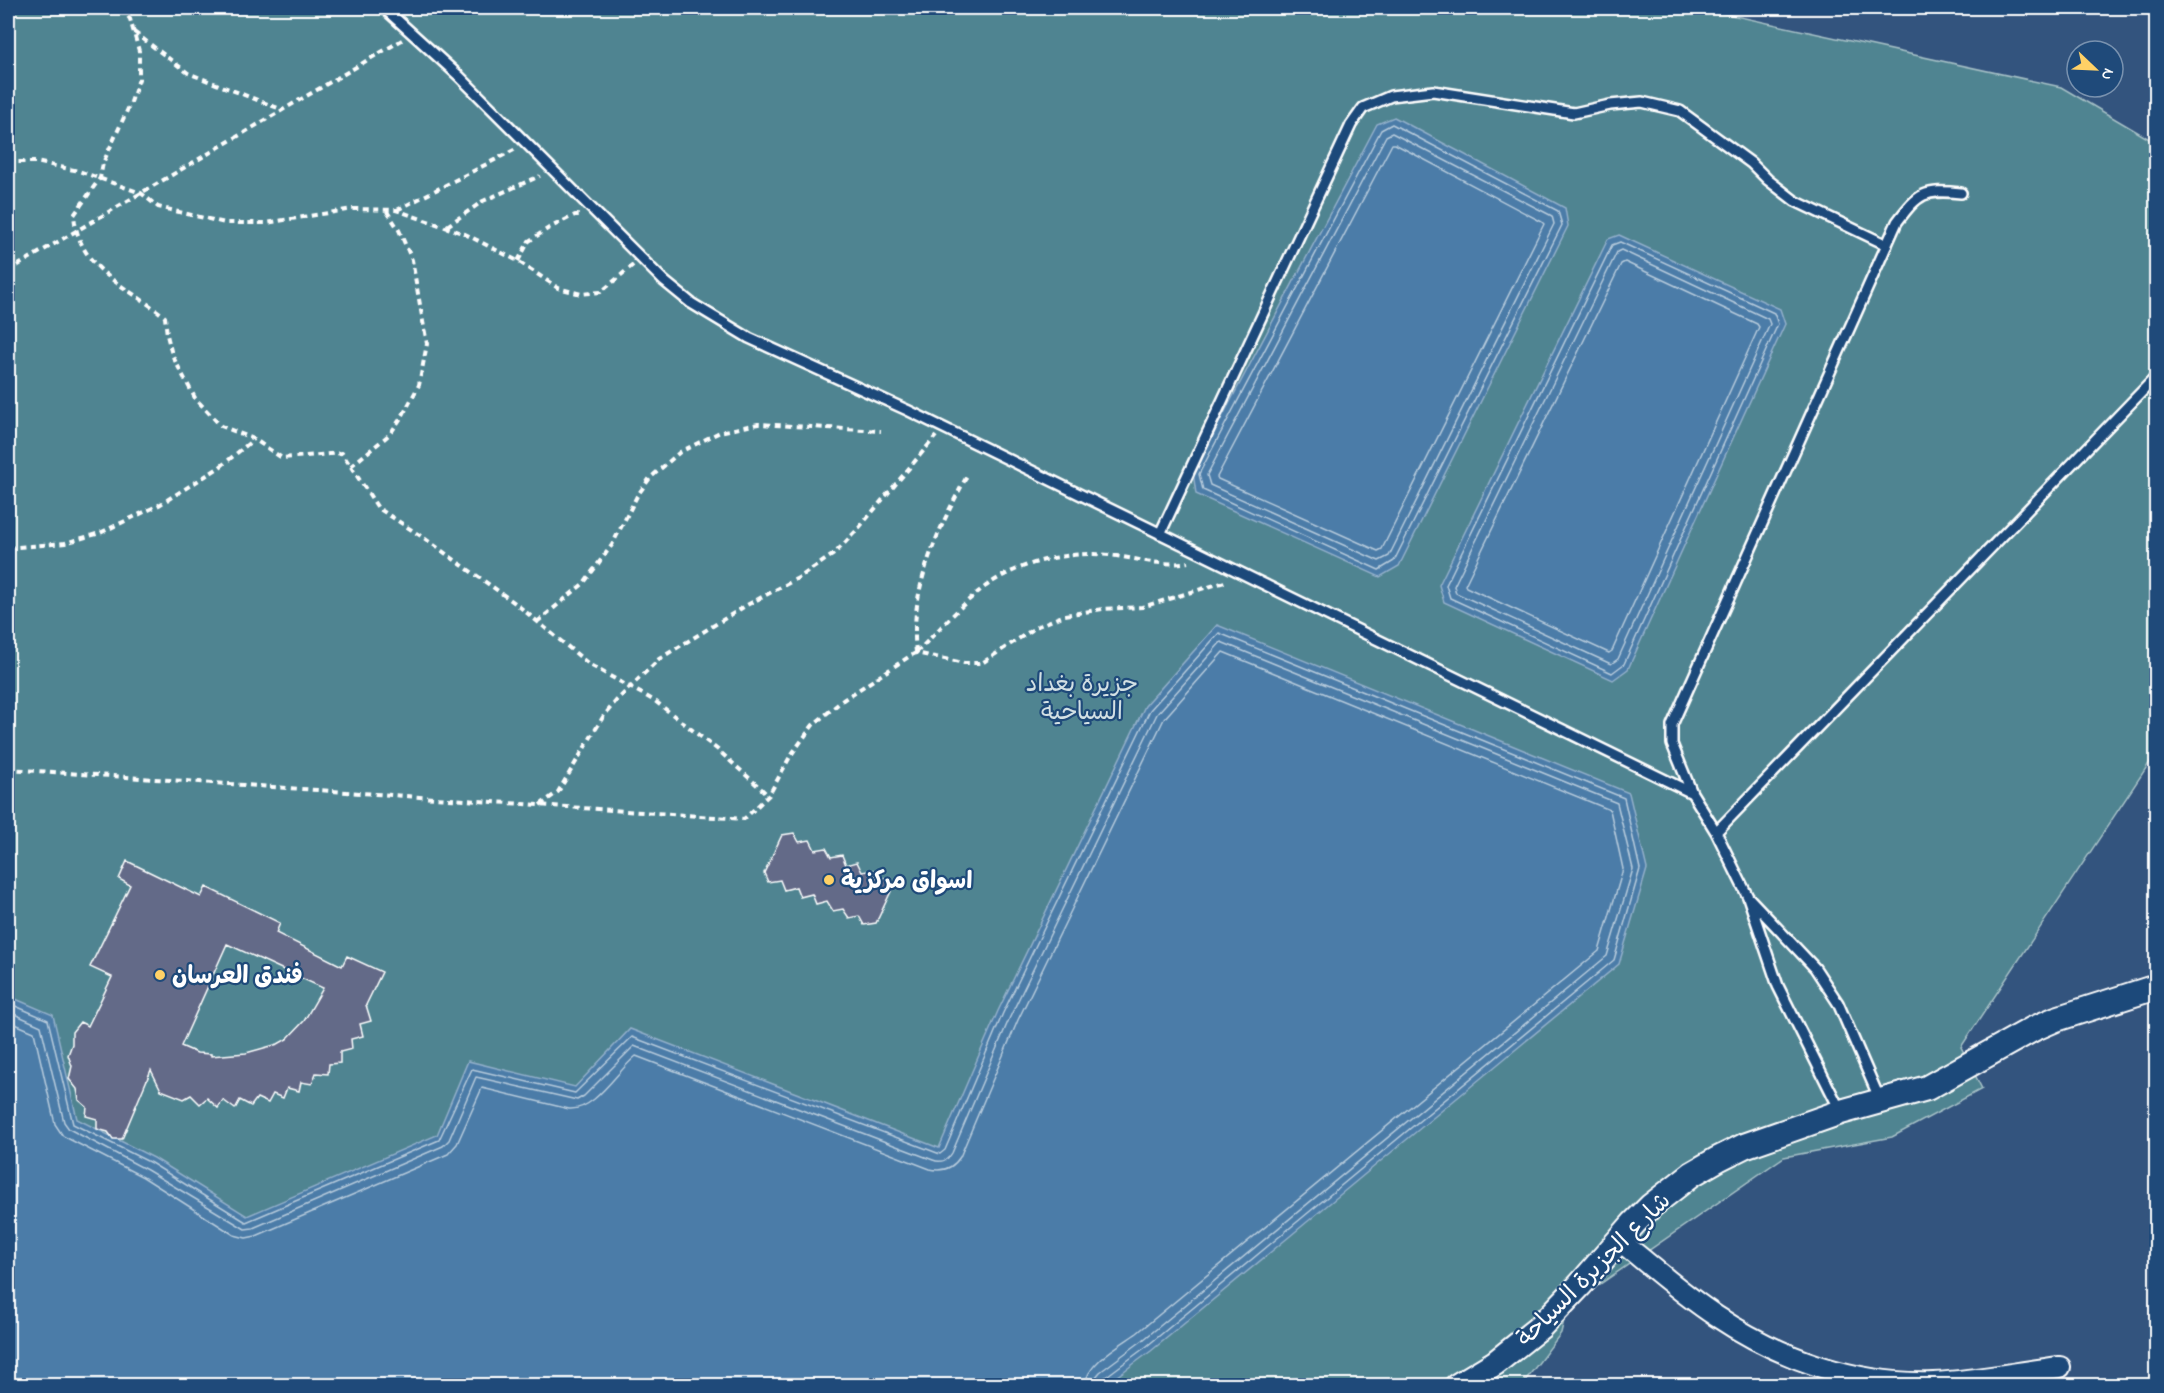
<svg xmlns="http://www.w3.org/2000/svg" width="2164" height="1393" viewBox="0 0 2164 1393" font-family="'Indie Flower','Playpen Sans Arabic',sans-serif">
<rect width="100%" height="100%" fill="#33547e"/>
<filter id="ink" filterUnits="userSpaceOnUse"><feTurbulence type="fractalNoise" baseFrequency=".0167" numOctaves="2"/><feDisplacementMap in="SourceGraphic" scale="12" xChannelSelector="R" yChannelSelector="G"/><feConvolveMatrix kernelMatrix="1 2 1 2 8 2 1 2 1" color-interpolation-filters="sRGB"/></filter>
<g filter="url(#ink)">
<path fill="#508491" stroke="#a8c2c8" stroke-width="1.5" d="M 8,8 L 1699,8 L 2061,87 L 2156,143 L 2156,753 L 1961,1047 L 1982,1089 L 1892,1137 L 1784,1157 L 1567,1307 L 1561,1333 L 1522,1385 L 8,1385 Z"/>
<path fill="#4b7ca8" stroke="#93b0cb" stroke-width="1.5" d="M 1394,117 L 1565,208 L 1568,226 L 1399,566 L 1380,577 L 1196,494 L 1193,472 L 1377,124 Z
M 1619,235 L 1780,309 L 1785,324 L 1628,669 L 1613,680 L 1444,602 L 1439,585 L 1608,239 Z
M 1217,625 L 1629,793 L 1647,869 L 1619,964 L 1151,1351 L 1105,1385 L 8,1386 L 8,1002 L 11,997 L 53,1015 L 77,1119 L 154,1158 L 247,1216 L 437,1135 L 468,1061 L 575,1087 L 630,1029 L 939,1148 L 998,1011 L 1145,706 Z"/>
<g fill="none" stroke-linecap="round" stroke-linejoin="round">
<path stroke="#b7cbdc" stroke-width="1.5" d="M 1392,124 L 1558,211 L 1562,225 L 1394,561 L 1379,570 L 1203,490 L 1199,474 L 1381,130 Z
M 1392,133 L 1552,216 L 1554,224 L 1389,556 L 1379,561 L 1210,485 L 1207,475 L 1386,136 Z
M 1392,144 L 1395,144 L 1542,222 L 1544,224 L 1382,549 L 1378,551 L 1218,479 L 1217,477 Z
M 1620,242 L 1774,313 L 1778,324 L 1624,664 L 1612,673 L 1450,598 L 1446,585 L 1612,245 Z
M 1621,250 L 1768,319 L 1770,324 L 1618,659 L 1611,664 L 1456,593 L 1454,586 L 1617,252 Z
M 1625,262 L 1757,324 L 1759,327 L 1612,651 L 1609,653 L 1466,587 L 1465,585 L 1621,264 Z
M 8,1005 L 13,1005 L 48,1020 L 73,1124 L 151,1163 L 246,1222 L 439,1140 L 472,1069 L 575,1093 L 632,1037 L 940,1154 L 945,1150 L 1003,1013 L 1150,710 L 1219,633 L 1624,798 L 1640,869 L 1614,960 L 1147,1346 L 1104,1378 L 1102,1386
M 8,1012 L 12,1013 L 41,1026 L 64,1122 L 69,1129 L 147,1170 L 245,1229 L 253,1228 L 443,1146 L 449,1140 L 476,1077 L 577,1100 L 584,1096 L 634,1046 L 933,1160 C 941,1163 948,1160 952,1153 L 1010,1017 L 1157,714 L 1221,642 L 1617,803 L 1633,869 L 1607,956 L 1143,1340 L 1100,1372 L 1095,1378 L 1094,1386
M 8,1021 L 34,1032 L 55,1124 L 63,1136 L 143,1177 L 234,1235 L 246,1238 L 256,1236 L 448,1154 L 457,1144 L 482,1088 L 569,1109 C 595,1111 617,1071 636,1056 L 930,1169 C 943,1172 953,1168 960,1157 L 1018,1020 L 1164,719 L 1223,652 L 1610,810 L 1623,869 L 1599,951 L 1137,1333 C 1120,1345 1086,1363 1085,1386"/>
</g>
<path fill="#636b88" stroke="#fff" stroke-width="1.5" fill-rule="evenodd" d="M 794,833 L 799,842 L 810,840 L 815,850 L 826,848 L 831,857 L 842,855 L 846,865 L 857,862 L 862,872 L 874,870 L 877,879 L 890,877 L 893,887 L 876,923 L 864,925 L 859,916 L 849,918 L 843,909 L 833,911 L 827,901 L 816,904 L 812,894 L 800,897 L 796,887 L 784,890 L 780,880 L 768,882 L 764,873 L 782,835 Z
M 127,861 L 201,897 L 206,887 L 280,923 L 276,933 L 342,966 L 347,956 L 382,972 L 366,1005 L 371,1021 L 360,1024 L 363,1036 L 351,1039 L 352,1049 L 340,1052 L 340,1063 L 329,1064 L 328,1074 L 316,1073 L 312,1084 L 301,1082 L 299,1091 L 287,1088 L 283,1098 L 273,1094 L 268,1103 L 257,1098 L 251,1106 L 240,1100 L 235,1109 L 223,1100 L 218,1108 L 207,1098 L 200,1104 L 191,1095 L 184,1099 L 161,1090 L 151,1070 L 122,1139 L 113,1139 L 108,1132 L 97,1129 L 97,1119 L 86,1116 L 87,1107 L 79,1100 L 77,1089 L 69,1079 L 72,1066 L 68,1055 L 72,1044 L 72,1032 L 80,1022 L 88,1026 L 112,977 L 90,967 L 130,885 L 119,879 ZM 227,944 L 323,988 L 304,1021 L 287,1039 L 278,1044 L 246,1053 L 211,1056 L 211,1054 L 197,1053 L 181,1046 Z"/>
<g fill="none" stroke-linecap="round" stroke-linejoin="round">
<g stroke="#fff" stroke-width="14">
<path id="service" d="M 384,8 L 459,76 L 664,281 L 691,303 L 749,338 L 907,410 L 1692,793
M 1160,534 L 1351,125 L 1363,108 L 1391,96 L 1433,91 L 1574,113 L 1610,105 L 1642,102 L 1680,111 L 1751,163 L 1768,180 L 1795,201 L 1887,245
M 1716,832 L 2156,377
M 1749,898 L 1815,968 L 1838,1003 L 1880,1100
M 1840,1110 L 1778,986 L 1748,897 L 1716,832 L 1692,793 L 1672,744 L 1672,725 L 1897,222 C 1919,193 1924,189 1961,193"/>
</g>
<g stroke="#fff" stroke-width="24">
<path id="minor" d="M 1619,1240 C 1651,1266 1681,1293 1716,1316 C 1779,1358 1857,1386 1934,1383 C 1976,1381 2019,1372 2060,1367"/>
</g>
<g stroke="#fff" stroke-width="28">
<path id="tertiary" d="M 1457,1386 L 1495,1363 L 1540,1327 L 1580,1285 L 1634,1223 L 1651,1206 L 1692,1174 L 1718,1159 L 1744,1146 L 1841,1112 L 1927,1088 L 2033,1029 L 2056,1019 L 2156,987"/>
</g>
<path stroke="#fff" stroke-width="4" stroke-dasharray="6 4.5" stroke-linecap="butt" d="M 122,8 L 130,19 L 139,51 L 139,79 L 131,102 L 103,163 L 100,178 L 74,215 C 79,272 127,285 165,317 L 167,335 L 172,355 L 195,398 L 221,426 L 254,439 L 282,458 L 342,453 L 378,508 L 424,538 L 515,603 L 590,665 L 655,701 L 718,750 L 768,795
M 134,32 L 188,73 L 283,110
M 8,162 L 36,162 L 79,171 L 141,193 L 158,207 L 225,223 L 266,223 L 353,209 L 396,210 L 465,234 L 518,261 L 558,288 L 581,294 L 601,292 L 633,265
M 397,210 L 516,149
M 447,226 L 483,201 L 540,176
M 518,261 L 529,241 L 549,228 L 575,215 L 580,215
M 8,271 L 402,40
M 351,466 L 390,434 L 403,415 L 419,385 L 427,344 L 412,260 L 399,230 L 386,210
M 8,548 L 65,543 L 100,533 L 159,505 L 220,467 L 254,439
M 537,622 L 583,584 L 612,545 L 637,496 L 650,478 L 680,452 L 720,432 L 758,424 L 881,431
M 916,652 C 909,590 938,529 967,476
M 916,653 C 939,630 960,605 986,586 C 1016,565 1056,554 1093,554 C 1126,554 1156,568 1188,562
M 8,769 L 744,819 L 769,795 L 791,755 L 813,725 L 843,700 L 910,656 L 916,653 L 964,663 L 982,663 L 1038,626 L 1065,615 L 1103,609 L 1142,607 L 1228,581
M 540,805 L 558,792 L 603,717 L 616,701 L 659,659 L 747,605 L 800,577 L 834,554 L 858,529 L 936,436"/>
<use href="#service" stroke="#1f4a7a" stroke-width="9"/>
<use href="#minor" stroke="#1f4a7a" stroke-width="20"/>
<use href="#tertiary" stroke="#1f4a7a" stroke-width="24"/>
</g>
</g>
<g fill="#ffd166" stroke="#1f4a7a" stroke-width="2">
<circle cx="829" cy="880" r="6"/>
<circle cx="160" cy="975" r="6"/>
</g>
<g text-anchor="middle" stroke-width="4.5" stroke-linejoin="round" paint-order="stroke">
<g font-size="24" fill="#d3e0e4" stroke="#1f4a7a">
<text x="1082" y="691">جزيرة بغداد<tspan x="1082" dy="28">السياحية</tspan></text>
</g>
<g font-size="24" font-weight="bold" fill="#fff" stroke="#1f4a7a" text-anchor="start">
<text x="841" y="888">اسواق مركزية</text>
<text x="172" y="983">فندق العرسان</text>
</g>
<g font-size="24" fill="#fff" stroke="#1f4a7a">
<text transform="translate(1593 1269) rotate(-45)" y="8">شارع الجزيرة السياحة</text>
</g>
</g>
<rect width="2164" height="1393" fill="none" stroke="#1f4a7a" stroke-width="30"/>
<rect x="15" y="15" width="2134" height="1363" fill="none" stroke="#fff" stroke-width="2" filter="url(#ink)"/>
<g transform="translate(2095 69) rotate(113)"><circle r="28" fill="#1f4a7a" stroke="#7992af" stroke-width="1.5"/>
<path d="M0-4.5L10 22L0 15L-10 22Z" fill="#ffd166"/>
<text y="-9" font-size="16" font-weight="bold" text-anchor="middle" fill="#ffffff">N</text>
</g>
</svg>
